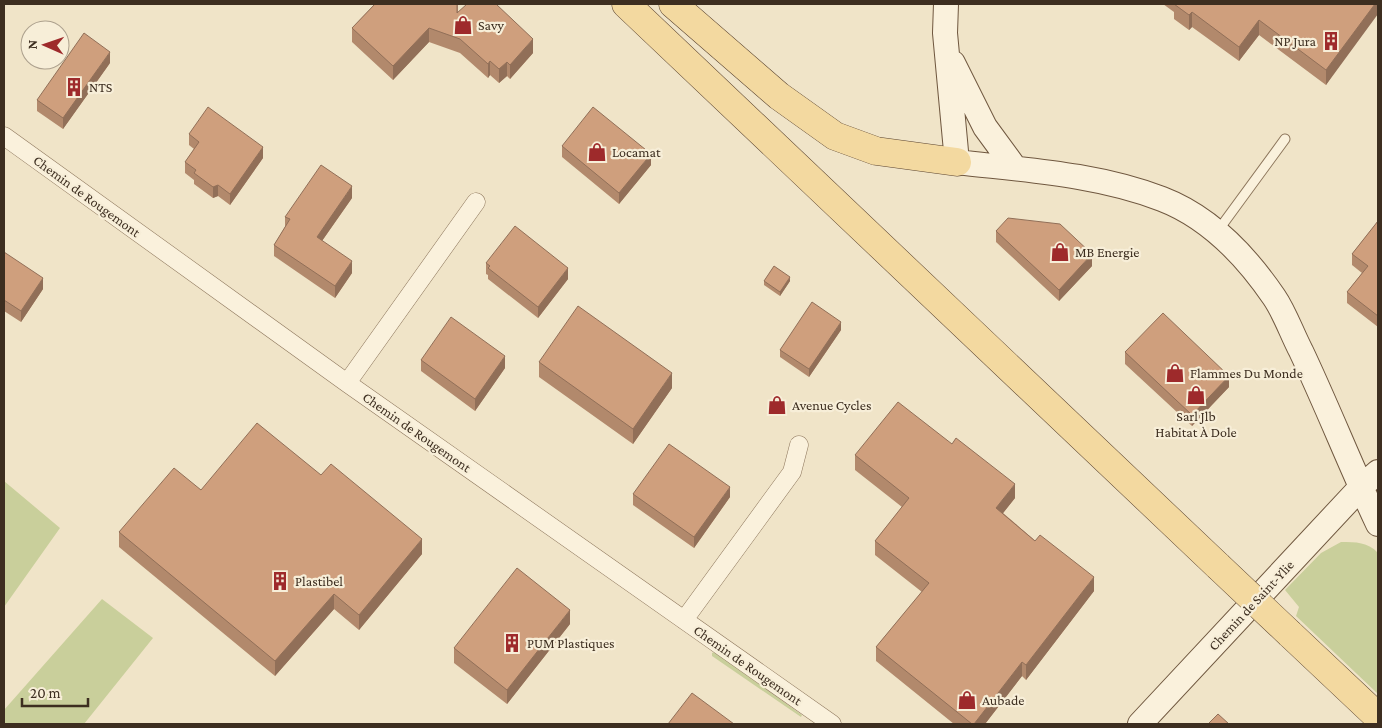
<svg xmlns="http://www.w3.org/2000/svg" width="1382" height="728" viewBox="0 0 1382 728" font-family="'Crimson Pro',serif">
<rect width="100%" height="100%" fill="#f0e4c8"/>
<path fill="#c9cf9b" d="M 4,481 L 60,528 L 4,607 Z
M 1341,542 C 1356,542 1368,542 1378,553 L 1378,694 L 1296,616 L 1299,607 L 1285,590 L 1321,553 Z
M 102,599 L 153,638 L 84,724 L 4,724 L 4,710 Z
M 715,652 L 802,715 L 801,717 L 712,656 L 712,653 Z"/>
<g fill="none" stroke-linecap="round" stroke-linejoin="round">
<g stroke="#8d765c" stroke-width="11">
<path id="lane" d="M 1217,232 L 1285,139"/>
</g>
<g stroke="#8d765c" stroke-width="19">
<path id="street" d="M 4,136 L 347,383 L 832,724
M 347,383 L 476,202
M 684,620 L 792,472 L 799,445"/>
</g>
<g stroke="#6f573f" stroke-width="26">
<path id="secondary" d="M 946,4 L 945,33 L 957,162 C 1025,170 1097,174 1162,199 C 1209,217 1246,256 1274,297 C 1285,313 1292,334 1301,351 C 1328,408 1351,467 1378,524
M 953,63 L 985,127 L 1015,168
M 1140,724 L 1362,486 L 1378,472"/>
</g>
<g stroke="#5b4430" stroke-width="29">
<path id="primary" d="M 626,4 L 1218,566
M 673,4 L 779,96 L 835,136 L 876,151 L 957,162
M 1290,634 L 1378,717"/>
</g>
<use href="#lane" stroke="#faf1dc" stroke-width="9"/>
<use href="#street" stroke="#faf1dc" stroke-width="18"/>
<use href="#secondary" stroke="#faf1dc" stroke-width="24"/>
<use href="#primary" stroke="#f3d9a0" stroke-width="28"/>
<g stroke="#5b4430" stroke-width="29" stroke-linecap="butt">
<path id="primary-bridge" d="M 1218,566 L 1290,634"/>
</g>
<use href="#primary-bridge" stroke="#f3d9a0" stroke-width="28"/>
</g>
<path fill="#b2896c" d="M 375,4 L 458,4 L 458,13 L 533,53 L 510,79 L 507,76 L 499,83 L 490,75 L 488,78 L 460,53 L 429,42 L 393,80 L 352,42 L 352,28 Z
M 1163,4 L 1378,4 L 1326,85 L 1259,35 L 1239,61 L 1192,27 L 1189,30 L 1174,19 L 1174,12 Z
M 110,63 L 63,129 L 37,111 L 37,100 Z
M 189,134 L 263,158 L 230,205 L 218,196 L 213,198 L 194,184 L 194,180 L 185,173 L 185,162 L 194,149 L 189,145 Z
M 562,146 L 651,165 L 619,204 L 562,157 Z
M 352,198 L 322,241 L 352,273 L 335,298 L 274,256 L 274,245 L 285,227 L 285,217 Z
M 1378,221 L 1378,327 L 1347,303 L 1347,292 L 1362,273 L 1352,265 L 1352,254 Z
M 996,231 L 1092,266 L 1059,301 L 996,242 Z
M 4,252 L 43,289 L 21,322 L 4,311 Z
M 486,263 L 568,279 L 538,318 L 488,279 L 488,275 L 486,274 Z
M 764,281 L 790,281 L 780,296 L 764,285 Z
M 841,330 L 809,377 L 780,357 L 780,350 Z
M 1125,352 L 1229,387 L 1192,426 L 1125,364 Z
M 421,360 L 505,368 L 475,411 L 421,371 Z
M 539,362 L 672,388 L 633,444 L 539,377 Z
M 855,455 L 1015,498 L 1003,513 L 1094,591 L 1026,680 L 1022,676 L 985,724 L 954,724 L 876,661 L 876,647 L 922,592 L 875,555 L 875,541 L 902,507 L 855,470 Z
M 321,475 L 422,554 L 359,630 L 334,609 L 275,676 L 119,547 L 119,532 L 201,490 Z
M 633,494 L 730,497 L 694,548 L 633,505 Z
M 570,624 L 507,704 L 454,663 L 454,648 Z"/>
<path fill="#916f58" d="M 1375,4 L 1378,4 L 1378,14 L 1326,85 L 1326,70 Z
M 1192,12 L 1192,27 L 1189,30 L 1189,15 Z
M 1259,20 L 1259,35 L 1239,61 L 1239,47 Z
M 429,28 L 429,42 L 393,80 L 393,66 Z
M 533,39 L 533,53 L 510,79 L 510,65 Z
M 110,52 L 110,63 L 63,129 L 63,118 Z
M 490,61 L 490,75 L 488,78 L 488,64 Z
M 507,62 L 507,76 L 499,83 L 499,69 Z
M 263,147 L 263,158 L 230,205 L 230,194 Z
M 651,154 L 651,165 L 619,204 L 619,193 Z
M 218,185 L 218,196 L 213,198 L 213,187 Z
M 352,186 L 352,198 L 317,248 L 317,237 Z
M 1092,254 L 1092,266 L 1059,301 L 1059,290 Z
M 352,261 L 352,273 L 335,298 L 335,286 Z
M 568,268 L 568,279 L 538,318 L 538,307 Z
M 790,277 L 790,281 L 780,296 L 780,292 Z
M 43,278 L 43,289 L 21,322 L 21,311 Z
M 841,322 L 841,330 L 809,377 L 809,369 Z
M 505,356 L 505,368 L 475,411 L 475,399 Z
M 672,373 L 672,388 L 633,444 L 633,429 Z
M 1229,376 L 1229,387 L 1192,426 L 1192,415 Z
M 1015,484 L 1015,498 L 996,522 L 996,508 Z
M 730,487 L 730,497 L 694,548 L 694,537 Z
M 422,539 L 422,554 L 359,630 L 359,615 Z
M 1094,577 L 1094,591 L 1026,680 L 1026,665 Z
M 334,594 L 334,609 L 275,676 L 275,661 Z
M 570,610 L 570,624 L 507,704 L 507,690 Z
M 1022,662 L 1022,676 L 985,724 L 974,724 Z"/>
<path fill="#cf9f7d" stroke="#916f58" d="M 375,4 L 457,4 L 457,13 L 467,4 L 496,4 L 533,39 L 510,65 L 507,62 L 499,69 L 490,61 L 488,64 L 460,39 L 429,28 L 393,66 L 352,28 Z
M 1174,4 L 1375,4 L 1326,70 L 1259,20 L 1239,47 L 1192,12 L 1189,15 Z
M 84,33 L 110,52 L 63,118 L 37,100 Z
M 208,107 L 263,147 L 230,194 L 218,185 L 213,187 L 194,173 L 196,170 L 185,162 L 199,142 L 189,134 Z
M 593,107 L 651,154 L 619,193 L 562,146 Z
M 321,165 L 352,186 L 317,237 L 352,261 L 335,286 L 274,245 L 290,219 L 285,217 Z
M 1008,218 L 1060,224 L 1092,254 L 1059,290 L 996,231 Z
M 1378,221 L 1378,316 L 1347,292 L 1368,266 L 1352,254 Z
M 515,226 L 568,268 L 538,307 L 488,268 L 490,266 L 486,263 Z
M 4,252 L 43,278 L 21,311 L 4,300 Z
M 774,266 L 790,277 L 780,292 L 764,281 Z
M 812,302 L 841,322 L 809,369 L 780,350 Z
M 578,306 L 672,373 L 633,429 L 539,362 Z
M 1163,313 L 1229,376 L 1192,415 L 1125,352 Z
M 451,317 L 505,356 L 475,399 L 421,360 Z
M 898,402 L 952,444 L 956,438 L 1015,484 L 996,508 L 1035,541 L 1040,535 L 1094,577 L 1026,665 L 1022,662 L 974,724 L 972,724 L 876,647 L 929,583 L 875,541 L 909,498 L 855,455 Z
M 257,423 L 321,475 L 331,464 L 422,539 L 359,615 L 334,594 L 275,661 L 119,532 L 174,468 L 201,490 Z
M 669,444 L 730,487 L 694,537 L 633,494 Z
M 517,568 L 570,610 L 507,690 L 454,648 Z
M 692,693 L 734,724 L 668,724 Z
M 1218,714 L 1229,724 L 1208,724 Z"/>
<defs>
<g id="shop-bare" transform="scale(1.5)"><path d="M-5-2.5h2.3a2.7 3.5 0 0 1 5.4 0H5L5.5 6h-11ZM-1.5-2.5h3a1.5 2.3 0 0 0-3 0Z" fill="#9e2a2b" stroke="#f7eed8" stroke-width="2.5" paint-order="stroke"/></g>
<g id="building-bare" transform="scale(1.5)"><path d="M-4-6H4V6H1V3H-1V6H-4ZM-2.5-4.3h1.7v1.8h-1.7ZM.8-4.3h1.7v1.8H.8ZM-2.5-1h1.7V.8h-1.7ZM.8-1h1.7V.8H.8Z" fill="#9e2a2b" stroke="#f7eed8" stroke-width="2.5" paint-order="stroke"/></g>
</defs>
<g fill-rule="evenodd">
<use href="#shop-bare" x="463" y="25"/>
<use href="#building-bare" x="1331" y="41"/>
<use href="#building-bare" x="74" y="87"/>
<use href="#shop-bare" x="597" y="152"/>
<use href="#shop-bare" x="1060" y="252"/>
<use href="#shop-bare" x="1175" y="373"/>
<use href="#shop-bare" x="1196" y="395"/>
<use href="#shop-bare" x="777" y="405"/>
<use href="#building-bare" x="280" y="581"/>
<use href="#building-bare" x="512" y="643"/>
<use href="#shop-bare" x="967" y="700"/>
</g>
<g text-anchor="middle" stroke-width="4.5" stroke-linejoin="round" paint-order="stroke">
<g font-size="14" fill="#3d2e20" stroke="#f7eed8" text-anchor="start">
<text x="478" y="30">Savy</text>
<text x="1316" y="46" text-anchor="end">NP Jura</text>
<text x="89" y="92">NTS</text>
<text x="612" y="157">Locamat</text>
<text x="1075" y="257">MB Energie</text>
<text x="1190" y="378">Flammes Du Monde</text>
<text x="792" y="410">Avenue Cycles</text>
<text x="1196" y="421" text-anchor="middle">Sarl Jlb<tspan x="1196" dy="16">Habitat À Dole</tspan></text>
<text x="295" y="586">Plastibel</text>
<text x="527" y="648">PUM Plastiques</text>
<text x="982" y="705">Aubade</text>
</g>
<g font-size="14" fill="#3d2e20" stroke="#f7eed8">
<text transform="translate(87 196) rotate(36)" y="5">Chemin de Rougemont</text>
<text transform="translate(417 432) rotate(35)" y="5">Chemin de Rougemont</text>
<text transform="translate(1251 605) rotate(-47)" y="5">Chemin de Saint-Ylie</text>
<text transform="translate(748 665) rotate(35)" y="5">Chemin de Rougemont</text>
</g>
</g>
<rect width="1382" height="728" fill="none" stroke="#3d2e20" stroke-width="10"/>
<g transform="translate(45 45) rotate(272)"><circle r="24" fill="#f7eed8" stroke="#ada18e"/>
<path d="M0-4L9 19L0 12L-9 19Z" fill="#9e2a2b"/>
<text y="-8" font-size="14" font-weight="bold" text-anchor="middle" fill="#3d2e20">N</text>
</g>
<path d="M22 698v8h66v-8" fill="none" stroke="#3d2e20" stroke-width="2.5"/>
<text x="30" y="698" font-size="15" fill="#3d2e20" stroke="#f7eed8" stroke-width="4" paint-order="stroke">20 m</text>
</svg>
